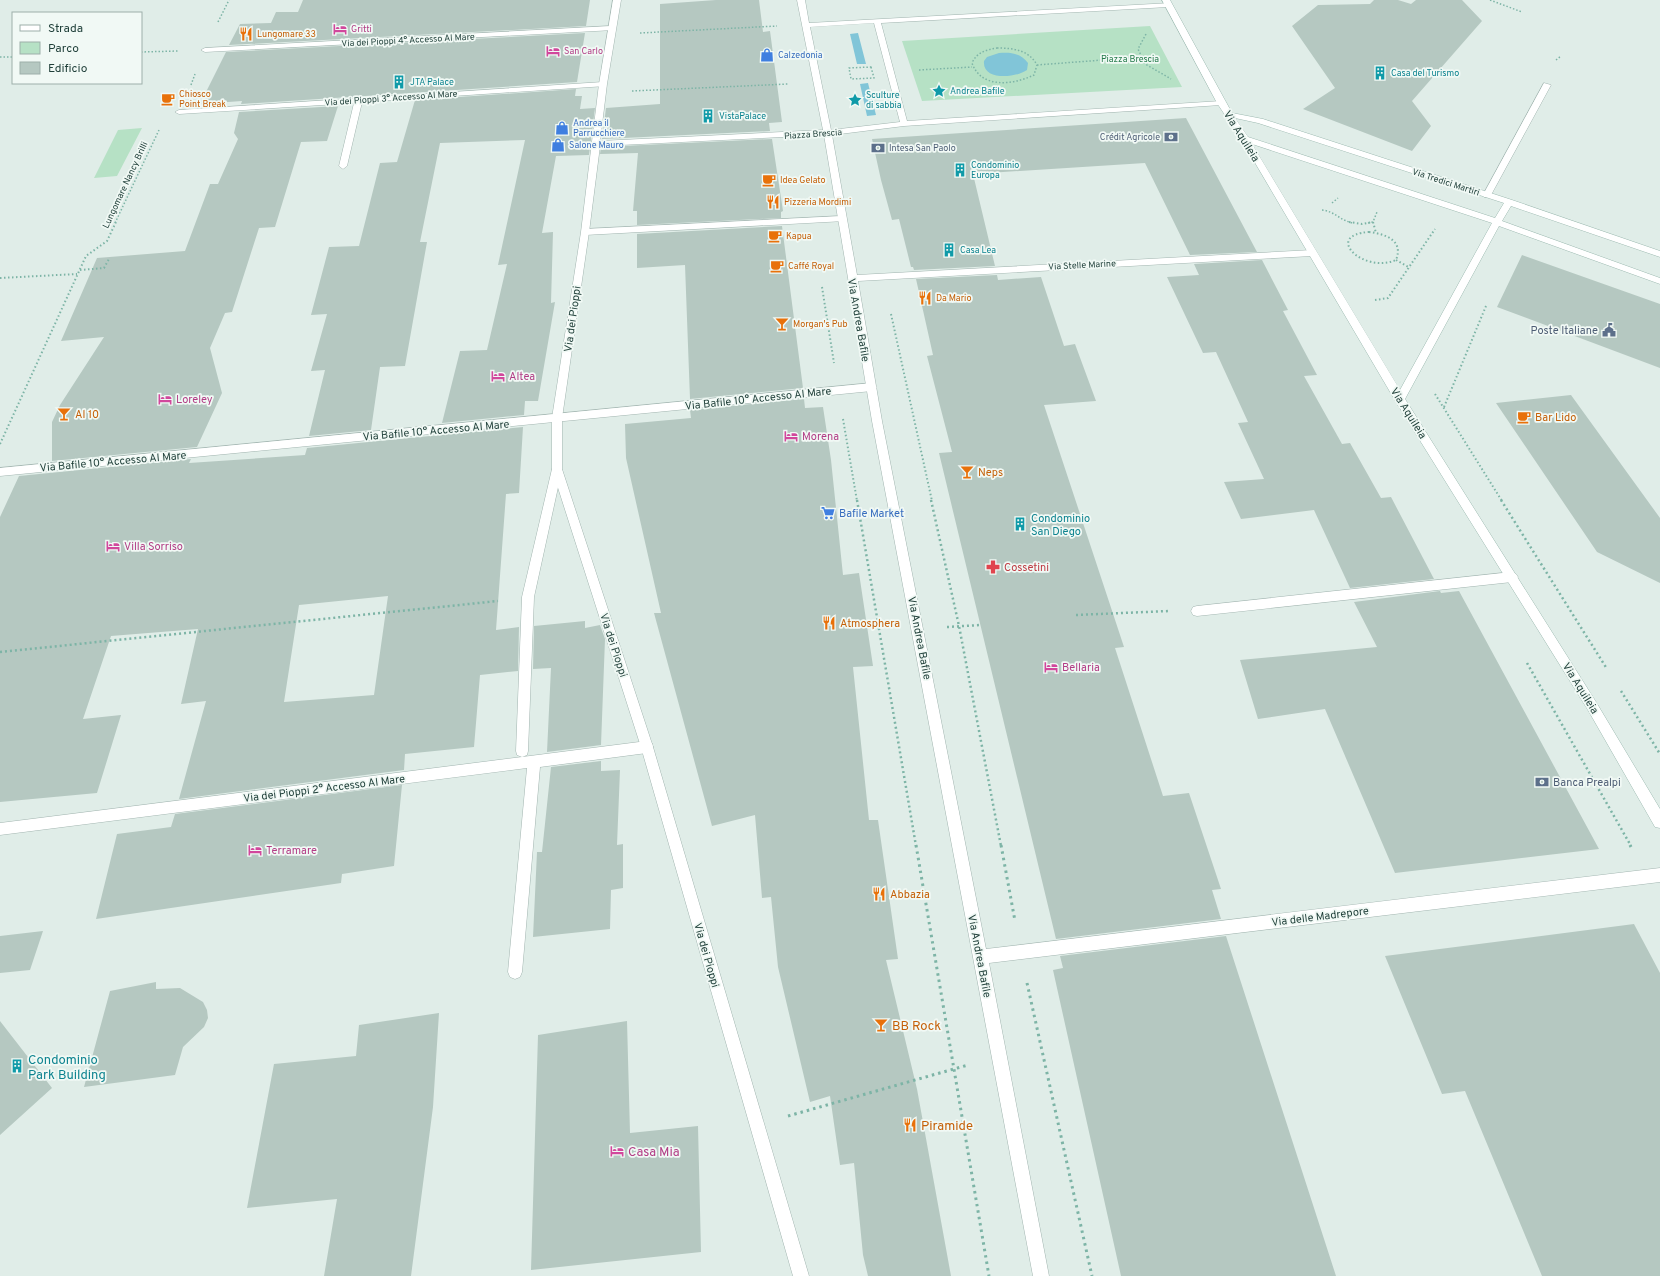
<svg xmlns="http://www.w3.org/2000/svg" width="1660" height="1276" viewBox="0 0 1660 1276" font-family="Overpass,sans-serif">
<rect width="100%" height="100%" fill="#e0ede8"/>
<path fill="#b6e1c5" d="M 1150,26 L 1182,87 L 922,101 L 902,41 Z
M 142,128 L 117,176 L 94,178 L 118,130 Z"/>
<path fill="#81c5d8" d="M 858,33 L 866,64 L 857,64 L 850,34 Z
M 999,53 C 1010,52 1021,53 1028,63 L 1027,70 C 1016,78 982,81 984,61 L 987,57 Z
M 868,83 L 876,115 L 867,116 L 860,84 Z"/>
<path fill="#b5c8c1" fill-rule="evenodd" d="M 303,0 L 590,0 L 586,26 L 229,45 L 240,24 L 271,23 L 276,12 L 298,12 Z
M 716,0 L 759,0 L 763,32 L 770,31 L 782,122 L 769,123 L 770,131 L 602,139 L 606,108 L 660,104 L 660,4 Z
M 1374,0 L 1398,0 L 1411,4 L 1416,0 L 1462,0 L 1482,21 L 1412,101 L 1431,126 L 1412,151 L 1303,109 L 1335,88 L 1292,26 L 1318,5 L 1370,4 Z
M 585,33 L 577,82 L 241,104 L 242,101 L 200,104 L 226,52 Z
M 576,89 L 575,96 L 582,96 L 580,109 L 595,108 L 589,155 L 556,156 L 542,233 L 553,232 L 551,303 L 555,302 L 538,401 L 525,401 L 524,415 L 442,423 L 460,351 L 487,350 L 507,264 L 498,265 L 525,140 L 440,143 L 420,242 L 427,242 L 405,366 L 380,367 L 371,430 L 309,436 L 325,370 L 311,371 L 327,314 L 311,315 L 329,247 L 359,246 L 380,163 L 397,162 L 415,100 Z
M 338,106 L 327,141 L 301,142 L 275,227 L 259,228 L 232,312 L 225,313 L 210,348 L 222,393 L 197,447 L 52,461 L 52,422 L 60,405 L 104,337 L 61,341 L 97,258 L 185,251 L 210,184 L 218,184 L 238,139 L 234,133 L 239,112 Z
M 1186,118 L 1257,252 L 1190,255 L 1145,163 L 973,174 L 995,266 L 914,270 L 913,267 L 911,267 L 899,219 L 892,220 L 881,180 L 872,139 Z
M 772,139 L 783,211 L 781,212 L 781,218 L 637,225 L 637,211 L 633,211 L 638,153 L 600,154 L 601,147 Z
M 782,226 L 803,388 L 690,399 L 685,265 L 637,268 L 637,234 Z
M 1522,255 L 1660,304 L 1660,368 L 1497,307 Z
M 1262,260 L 1288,310 L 1283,311 L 1317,375 L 1304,376 L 1342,444 L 1350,443 L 1381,498 L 1391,497 L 1434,579 L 1350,588 L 1314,510 L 1241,519 L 1224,482 L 1264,479 L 1238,423 L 1248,422 L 1216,352 L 1203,353 L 1167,277 L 1199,275 L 1194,264 Z
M 997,275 L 998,280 L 1041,277 L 1064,346 L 1075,344 L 1096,401 L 1044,405 L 1124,647 L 1115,648 L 1163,796 L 1189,793 L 1221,889 L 1212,890 L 1221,919 L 1056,939 L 939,453 L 952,452 L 927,356 L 933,355 L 916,279 Z
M 1571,395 L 1660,518 L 1660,583 L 1597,552 L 1496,403 Z
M 804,399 L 805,408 L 823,407 L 831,460 L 843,575 L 859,573 L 873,666 L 853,667 L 869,820 L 878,820 L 898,959 L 886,960 L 917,1089 L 951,1276 L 868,1276 L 863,1255 L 854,1163 L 840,1165 L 830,1096 L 810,1102 L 778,967 L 771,897 L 762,898 L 755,815 L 712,826 L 654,613 L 661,613 L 626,458 L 625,424 L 691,418 L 690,410 Z
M 523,427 L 519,493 L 506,494 L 496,630 L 519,627 L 518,671 L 480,675 L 474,747 L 405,754 L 404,770 L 179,799 L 206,701 L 181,704 L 198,629 L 111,636 L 83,719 L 121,715 L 97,793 L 0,802 L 0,517 L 19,476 L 191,459 L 189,463 L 305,455 L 307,448 ZM 388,596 L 374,695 L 284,702 L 299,605 Z
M 1440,591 L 1441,593 L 1459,591 L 1599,849 L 1395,873 L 1325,709 L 1258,719 L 1240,660 L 1377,647 L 1354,602 Z
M 585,621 L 585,628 L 600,625 L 605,639 L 601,745 L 547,752 L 551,668 L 533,669 L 534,626 Z
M 601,761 L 601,771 L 620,770 L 617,845 L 623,844 L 623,888 L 611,890 L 610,929 L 533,937 L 537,852 L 542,852 L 551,767 Z
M 402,785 L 394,866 L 342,874 L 341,883 L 96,919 L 117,834 L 171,827 L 175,814 Z
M 1634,924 L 1660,973 L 1660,1276 L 1542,1276 L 1465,1091 L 1442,1094 L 1385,956 Z
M 43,931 L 30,970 L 0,973 L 0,936 Z
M 1226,936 L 1336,1276 L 1121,1276 L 1053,970 L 1063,968 L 1060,956 Z
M 156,982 L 156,989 L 180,988 L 203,1002 L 207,1010 L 208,1018 L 204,1027 L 183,1047 L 175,1075 L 84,1087 L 110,991 Z
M 439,1013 L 433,1107 L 411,1276 L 324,1276 L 337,1199 L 247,1208 L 274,1064 L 356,1056 L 359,1025 Z
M 0,1021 L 52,1088 L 0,1135 Z
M 627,1021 L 630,1133 L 698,1126 L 701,1252 L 531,1270 L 538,1035 Z"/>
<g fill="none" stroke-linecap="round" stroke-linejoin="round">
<g stroke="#a2b5b0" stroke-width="1">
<path id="lane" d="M 611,26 L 615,28 L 614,30 L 205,52 L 201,50 L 205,48 Z
M 603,82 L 606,82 L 606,86 L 362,102 L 347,166 L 343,169 L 339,166 L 354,103 L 179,114 L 175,112 L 179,110 Z
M 1544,83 L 1551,85 L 1491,195 L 1490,197 L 1484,197 L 1483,195 Z
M 842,216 L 846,219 L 845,221 L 585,235 L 581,232 L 585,229 Z
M 872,383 L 877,387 L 872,391 L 0,476 L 0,468 Z
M 557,465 L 562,469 L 534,597 L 528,751 L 527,755 L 522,757 L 647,741 L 652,743 L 653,747 L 652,751 L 647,753 L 540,767 L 522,972 L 520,977 L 515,979 L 510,977 L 508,972 L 527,768 L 0,835 L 0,823 L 522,757 L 517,755 L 516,751 L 522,597 L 552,469 Z
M 1512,572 L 1516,574 L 1518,577 L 1516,580 L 1512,582 L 1197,616 L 1193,615 L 1191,611 L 1193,607 L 1197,606 Z"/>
</g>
<g stroke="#a2b5b0" stroke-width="1">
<path id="street" d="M 613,0 L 621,0 L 607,84 L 600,141 L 823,130 L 797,0 L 805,0 L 809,23 L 1171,3 L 1171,7 L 1168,7 L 881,23 L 907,121 L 1221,101 L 1225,103 L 1221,105 L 904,126 L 832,135 L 857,275 L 1312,250 L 1317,253 L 1312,256 L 858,281 L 882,421 L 986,949 L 1660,868 L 1660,882 L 989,963 L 1049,1276 L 1033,1276 L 872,421 L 824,135 L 600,146 L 589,232 L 562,418 L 562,469 L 653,747 L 809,1276 L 793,1276 L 641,747 L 552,469 L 552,418 L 581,232 L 599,84 ZM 874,23 L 900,122 L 831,130 L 810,27 Z"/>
</g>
<g stroke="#9dbab1" stroke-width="1">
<path id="secondary" d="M 1162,0 L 1170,0 L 1232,113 L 1263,119 L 1512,200 L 1660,251 L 1660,257 L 1511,206 L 1502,221 L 1660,278 L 1660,284 L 1499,226 L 1405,399 L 1596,702 L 1660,809 L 1660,828 L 1655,827 L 1588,710 L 1396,402 L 1241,139 L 1217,103 ZM 1235,118 L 1258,123 L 1504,203 L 1495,218 L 1248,137 ZM 1252,144 L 1492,223 L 1400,390 Z"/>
</g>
<path stroke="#7db4a6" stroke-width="1.5" stroke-dasharray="1.5 2" stroke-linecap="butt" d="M 1490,0 L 1522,12
M 218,22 L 229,0
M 640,33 L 777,26
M 1146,34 L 1138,49 L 1145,64 L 1171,79
M 997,48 C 1013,48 1029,50 1037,65 L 1034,75 C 1013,85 981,89 972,63 C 977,52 986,50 997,48 Z
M 141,52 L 178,51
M 0,57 L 13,57
M 1556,60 L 1561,56
M 1037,65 L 1142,57
M 871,67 L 874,78 L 851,79 L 849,68 Z
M 919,70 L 972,67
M 191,85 L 195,74
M 632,91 L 788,84
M 1332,203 L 1338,198
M 1322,210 C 1334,211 1341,221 1353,223
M 115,223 L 159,130
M 1368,223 L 1373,222 L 1377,212"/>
<path stroke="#7db4a6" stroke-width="2" stroke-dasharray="1.5 2.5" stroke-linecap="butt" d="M 1349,222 L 1362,224 L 1372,222
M 1373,222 L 1376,233
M 1369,232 C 1385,234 1404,240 1396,260 C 1363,274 1323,235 1369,232 Z
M 1396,260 L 1410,268
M 80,270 L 104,268 L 109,259
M 0,278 L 77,274
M 822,287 L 834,363
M 1375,300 L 1388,298 L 1435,229
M 891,314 L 932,501
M 1435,394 L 1502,501
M 1444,407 L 1486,306
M 843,419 L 857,501
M 0,444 L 86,256 L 107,241 L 116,222"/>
<path stroke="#7db4a6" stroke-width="2.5" stroke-dasharray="2 3" stroke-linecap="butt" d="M 857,500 L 916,846
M 931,500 L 959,626 L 1001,846
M 1501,500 L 1607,669
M 1076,615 L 1169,611
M 947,627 L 981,625
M 0,652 L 498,601
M 1527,663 L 1631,846
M 1621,691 L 1660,754"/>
<path stroke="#7db4a6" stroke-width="3" stroke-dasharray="2.5 4" stroke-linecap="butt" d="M 916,845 L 989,1276
M 1001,845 L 1015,921
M 1630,845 L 1631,847
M 1027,983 L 1092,1276
M 788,1116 L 968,1065"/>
<use href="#lane" fill="#fff" fill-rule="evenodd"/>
<use href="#street" fill="#fff" fill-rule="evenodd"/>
<use href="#secondary" fill="#fff" fill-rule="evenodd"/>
</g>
<defs>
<g id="hotel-bare" transform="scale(1.08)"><path d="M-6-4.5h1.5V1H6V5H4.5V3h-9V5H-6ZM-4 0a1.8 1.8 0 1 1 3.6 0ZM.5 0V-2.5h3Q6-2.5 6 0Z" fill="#d1479c" stroke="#f1f9f5" stroke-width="2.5" paint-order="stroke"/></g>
<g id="restaurant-bare" transform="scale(1.08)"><path d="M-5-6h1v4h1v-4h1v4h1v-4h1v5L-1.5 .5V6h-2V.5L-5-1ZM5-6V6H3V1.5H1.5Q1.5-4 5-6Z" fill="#e8710a" stroke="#f1f9f5" stroke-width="2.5" paint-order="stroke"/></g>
<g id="shop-bare" transform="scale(1.08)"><path d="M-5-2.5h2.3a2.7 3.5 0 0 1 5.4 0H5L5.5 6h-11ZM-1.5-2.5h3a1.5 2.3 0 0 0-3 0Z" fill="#3f7fe0" stroke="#f1f9f5" stroke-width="2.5" paint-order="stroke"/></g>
<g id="building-bare" transform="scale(1.08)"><path d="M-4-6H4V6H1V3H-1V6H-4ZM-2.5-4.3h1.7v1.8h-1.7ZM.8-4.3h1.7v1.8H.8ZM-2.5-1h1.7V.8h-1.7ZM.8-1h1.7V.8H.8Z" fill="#0f9aa8" stroke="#f1f9f5" stroke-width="2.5" paint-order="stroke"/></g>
<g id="sight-bare" transform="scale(1.08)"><path d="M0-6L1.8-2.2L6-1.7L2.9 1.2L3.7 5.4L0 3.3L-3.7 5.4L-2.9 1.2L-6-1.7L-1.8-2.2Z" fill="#0f9aa8" stroke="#f1f9f5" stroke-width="2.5" paint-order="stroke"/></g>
<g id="cafe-bare" transform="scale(1.08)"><path d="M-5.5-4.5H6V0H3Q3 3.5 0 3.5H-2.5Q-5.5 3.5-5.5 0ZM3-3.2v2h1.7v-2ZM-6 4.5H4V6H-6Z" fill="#e8710a" stroke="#f1f9f5" stroke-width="2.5" paint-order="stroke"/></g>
<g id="bank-bare" transform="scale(1.08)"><path d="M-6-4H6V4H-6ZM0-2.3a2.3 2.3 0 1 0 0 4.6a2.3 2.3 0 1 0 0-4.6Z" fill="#5c6f8a" stroke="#f1f9f5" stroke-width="2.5" paint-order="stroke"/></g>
<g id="bar-bare" transform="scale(1.08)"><path d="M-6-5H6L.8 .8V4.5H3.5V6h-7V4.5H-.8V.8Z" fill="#e8710a" stroke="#f1f9f5" stroke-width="2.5" paint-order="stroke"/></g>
<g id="civic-bare" transform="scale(1.08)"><path d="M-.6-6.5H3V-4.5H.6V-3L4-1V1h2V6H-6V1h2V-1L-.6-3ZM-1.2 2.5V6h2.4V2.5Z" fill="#5c6f8a" stroke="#f1f9f5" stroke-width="2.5" paint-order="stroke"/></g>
<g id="supermarket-bare" transform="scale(1.08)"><path d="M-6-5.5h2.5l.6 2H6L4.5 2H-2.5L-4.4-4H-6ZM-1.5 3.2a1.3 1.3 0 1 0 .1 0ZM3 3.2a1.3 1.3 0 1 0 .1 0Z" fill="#3f7fe0" stroke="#f1f9f5" stroke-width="2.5" paint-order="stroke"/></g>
<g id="pharmacy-bare" transform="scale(1.08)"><path d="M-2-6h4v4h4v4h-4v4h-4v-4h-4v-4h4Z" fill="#e0444e" stroke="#f1f9f5" stroke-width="2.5" paint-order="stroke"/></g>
</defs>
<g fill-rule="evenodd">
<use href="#hotel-bare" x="340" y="29"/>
<use href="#restaurant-bare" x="246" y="34"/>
<use href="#hotel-bare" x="553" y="51"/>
<use href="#shop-bare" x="767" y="55"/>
<use href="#building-bare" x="1380" y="73"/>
<use href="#building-bare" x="399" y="82"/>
<use href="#sight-bare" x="939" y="91"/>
<use href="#cafe-bare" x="168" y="99"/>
<use href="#sight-bare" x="855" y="100"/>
<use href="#building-bare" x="708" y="116"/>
<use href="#shop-bare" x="562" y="128"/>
<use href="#bank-bare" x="1171" y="137"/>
<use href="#shop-bare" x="558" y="145"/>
<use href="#bank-bare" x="878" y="148"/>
<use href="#building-bare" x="960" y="170"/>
<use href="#cafe-bare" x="769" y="180"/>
<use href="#restaurant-bare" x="773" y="202"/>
<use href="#cafe-bare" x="775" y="236"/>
<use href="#building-bare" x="949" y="250"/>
<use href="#cafe-bare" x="777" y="266"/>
<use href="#restaurant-bare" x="925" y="298"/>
<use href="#bar-bare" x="782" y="324"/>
<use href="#civic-bare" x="1609" y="330"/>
<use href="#hotel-bare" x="498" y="376"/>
<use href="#hotel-bare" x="165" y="399"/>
<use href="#bar-bare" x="64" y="414"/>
<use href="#cafe-bare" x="1524" y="417"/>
<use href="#hotel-bare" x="791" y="436"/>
<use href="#bar-bare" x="967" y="472"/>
<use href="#supermarket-bare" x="828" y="513"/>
<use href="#building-bare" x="1020" y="524"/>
<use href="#hotel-bare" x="113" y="546"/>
<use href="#pharmacy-bare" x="993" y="567"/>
<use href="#restaurant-bare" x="829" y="623"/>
<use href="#hotel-bare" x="1051" y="667"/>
<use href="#bank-bare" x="1542" y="782"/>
<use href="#hotel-bare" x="255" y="850"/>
<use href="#restaurant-bare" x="879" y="894"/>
<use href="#bar-bare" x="881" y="1025"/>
<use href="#building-bare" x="17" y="1066"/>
<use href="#restaurant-bare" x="910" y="1125"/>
<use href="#hotel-bare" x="617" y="1151"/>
</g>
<g text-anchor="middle" stroke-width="3.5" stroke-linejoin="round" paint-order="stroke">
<g font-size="9" fill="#b23c85" stroke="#f1f9f5" text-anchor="start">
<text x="351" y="32">Gritti</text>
<text x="564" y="54">San Carlo</text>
</g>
<g font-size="9" fill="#c56008" stroke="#f1f9f5" text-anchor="start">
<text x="257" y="37">Lungomare 33</text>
<text x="179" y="97">Chiosco<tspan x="179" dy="10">Point Break</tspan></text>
<text x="780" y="183">Idea Gelato</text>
<text x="784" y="205">Pizzeria Mordimi</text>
<text x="786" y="239">Kapua</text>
<text x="788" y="269">Caffé Royal</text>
<text x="936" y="301">Da Mario</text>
<text x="793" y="327">Morgan's Pub</text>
</g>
<g font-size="9" fill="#1f3f39" stroke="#f1f9f5">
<text transform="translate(408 40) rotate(-3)" y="3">Via dei Pioppi 4° Accesso Al Mare</text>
<text transform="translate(391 98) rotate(-4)" y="3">Via dei Pioppi 3° Accesso Al Mare</text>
<text transform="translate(813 134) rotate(-4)" y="3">Piazza Brescia</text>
<text transform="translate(1446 182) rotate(18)" y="3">Via Tredici Martiri</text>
<text transform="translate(125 185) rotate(-65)" y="3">Lungomare Nancy Brilli</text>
<text transform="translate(1082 265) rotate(-3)" y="3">Via Stelle Marine</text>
</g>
<g font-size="9" fill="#366cbe" stroke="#f1f9f5" text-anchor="start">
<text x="778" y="58">Calzedonia</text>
<text x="573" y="126">Andrea il<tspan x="573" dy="10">Parrucchiere</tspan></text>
<text x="569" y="148">Salone Mauro</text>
</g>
<g font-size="9" fill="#247b4b" stroke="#f1f9f5">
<text x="1130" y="62">Piazza Brescia</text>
</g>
<g font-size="9" fill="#0d838f" stroke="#f1f9f5" text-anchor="start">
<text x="1391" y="76">Casa del Turismo</text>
<text x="410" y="85">JTA Palace</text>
<text x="950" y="94">Andrea Bafile</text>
<text x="866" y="98">Sculture<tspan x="866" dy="10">di sabbia</tspan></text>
<text x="719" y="119">VistaPalace</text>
<text x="971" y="168">Condominio<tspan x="971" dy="10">Europa</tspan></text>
<text x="960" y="253">Casa Lea</text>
</g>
<g font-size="9" fill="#4e5e75" stroke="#f1f9f5" text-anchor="end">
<text x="1160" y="140">Crédit Agricole</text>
<text x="889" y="151" text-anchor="start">Intesa San Paolo</text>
</g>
<g font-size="11" fill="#1f3f39" stroke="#f1f9f5">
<text transform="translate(1242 136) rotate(58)" y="4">Via Aquileia</text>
<text transform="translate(572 319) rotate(-82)" y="4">Via dei Pioppi</text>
<text transform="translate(859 320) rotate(80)" y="4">Via Andrea Bafile</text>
<text transform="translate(758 398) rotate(-6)" y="4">Via Bafile 10° Accesso Al Mare</text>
<text transform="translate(1409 413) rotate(58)" y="4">Via Aquileia</text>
<text transform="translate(436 430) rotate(-5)" y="4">Via Bafile 10° Accesso Al Mare</text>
<text transform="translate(113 461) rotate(-5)" y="4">Via Bafile 10° Accesso Al Mare</text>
<text transform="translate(920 638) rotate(79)" y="4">Via Andrea Bafile</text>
<text transform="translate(614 645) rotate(72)" y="4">Via dei Pioppi</text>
<text transform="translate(1581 688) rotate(58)" y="4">Via Aquileia</text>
<text transform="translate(324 788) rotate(-7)" y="4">Via dei Pioppi 2° Accesso Al Mare</text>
<text transform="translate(1320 916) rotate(-7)" y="4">Via delle Madrepore</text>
<text transform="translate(707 955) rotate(74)" y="4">Via dei Pioppi</text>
<text transform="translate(980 956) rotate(79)" y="4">Via Andrea Bafile</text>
</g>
<g font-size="11" fill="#4e5e75" stroke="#f1f9f5" text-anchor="end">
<text x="1598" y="334">Poste Italiane</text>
<text x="1553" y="786" text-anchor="start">Banca Prealpi</text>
</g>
<g font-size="11" fill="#b23c85" stroke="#f1f9f5" text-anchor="start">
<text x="509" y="380">Altea</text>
<text x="176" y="403">Loreley</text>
<text x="802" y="440">Morena</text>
<text x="124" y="550">Villa Sorriso</text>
<text x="1062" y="671">Bellaria</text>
<text x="266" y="854">Terramare</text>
</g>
<g font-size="11" fill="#c56008" stroke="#f1f9f5" text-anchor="start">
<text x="75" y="418">Al 10</text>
<text x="1535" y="421">Bar Lido</text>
<text x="978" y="476">Neps</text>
<text x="840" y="627">Atmosphera</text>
<text x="890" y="898">Abbazia</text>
</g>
<g font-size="11" fill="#366cbe" stroke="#f1f9f5" text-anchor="start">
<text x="839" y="517">Bafile Market</text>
</g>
<g font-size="11" fill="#0d838f" stroke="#f1f9f5" text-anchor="start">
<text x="1031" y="522">Condominio<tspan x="1031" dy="13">San Diego</tspan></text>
</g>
<g font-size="11" fill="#be3a42" stroke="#f1f9f5" text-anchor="start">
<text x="1004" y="571">Cossetini</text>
</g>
<g font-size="13" fill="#c56008" stroke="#f1f9f5" text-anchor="start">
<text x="892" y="1030">BB Rock</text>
<text x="921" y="1130">Piramide</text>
</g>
<g font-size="13" fill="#0d838f" stroke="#f1f9f5" text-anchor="start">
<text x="28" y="1064">Condominio<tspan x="28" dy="15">Park Building</tspan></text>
</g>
<g font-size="13" fill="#b23c85" stroke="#f1f9f5" text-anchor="start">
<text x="628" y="1156">Casa Mia</text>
</g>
</g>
<rect x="12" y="12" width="130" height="72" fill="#f1f9f5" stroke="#9dafaa"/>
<rect x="20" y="25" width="20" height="6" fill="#ffffff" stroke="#9dafaa"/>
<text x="48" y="32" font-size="12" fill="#1f3f39">Strada</text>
<rect x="20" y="42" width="20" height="12" fill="#b6e1c5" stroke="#9dafaa"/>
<text x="48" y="52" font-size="12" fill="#1f3f39">Parco</text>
<rect x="20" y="62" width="20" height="12" fill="#b5c8c1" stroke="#9dafaa"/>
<text x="48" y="72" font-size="12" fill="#1f3f39">Edificio</text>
</svg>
